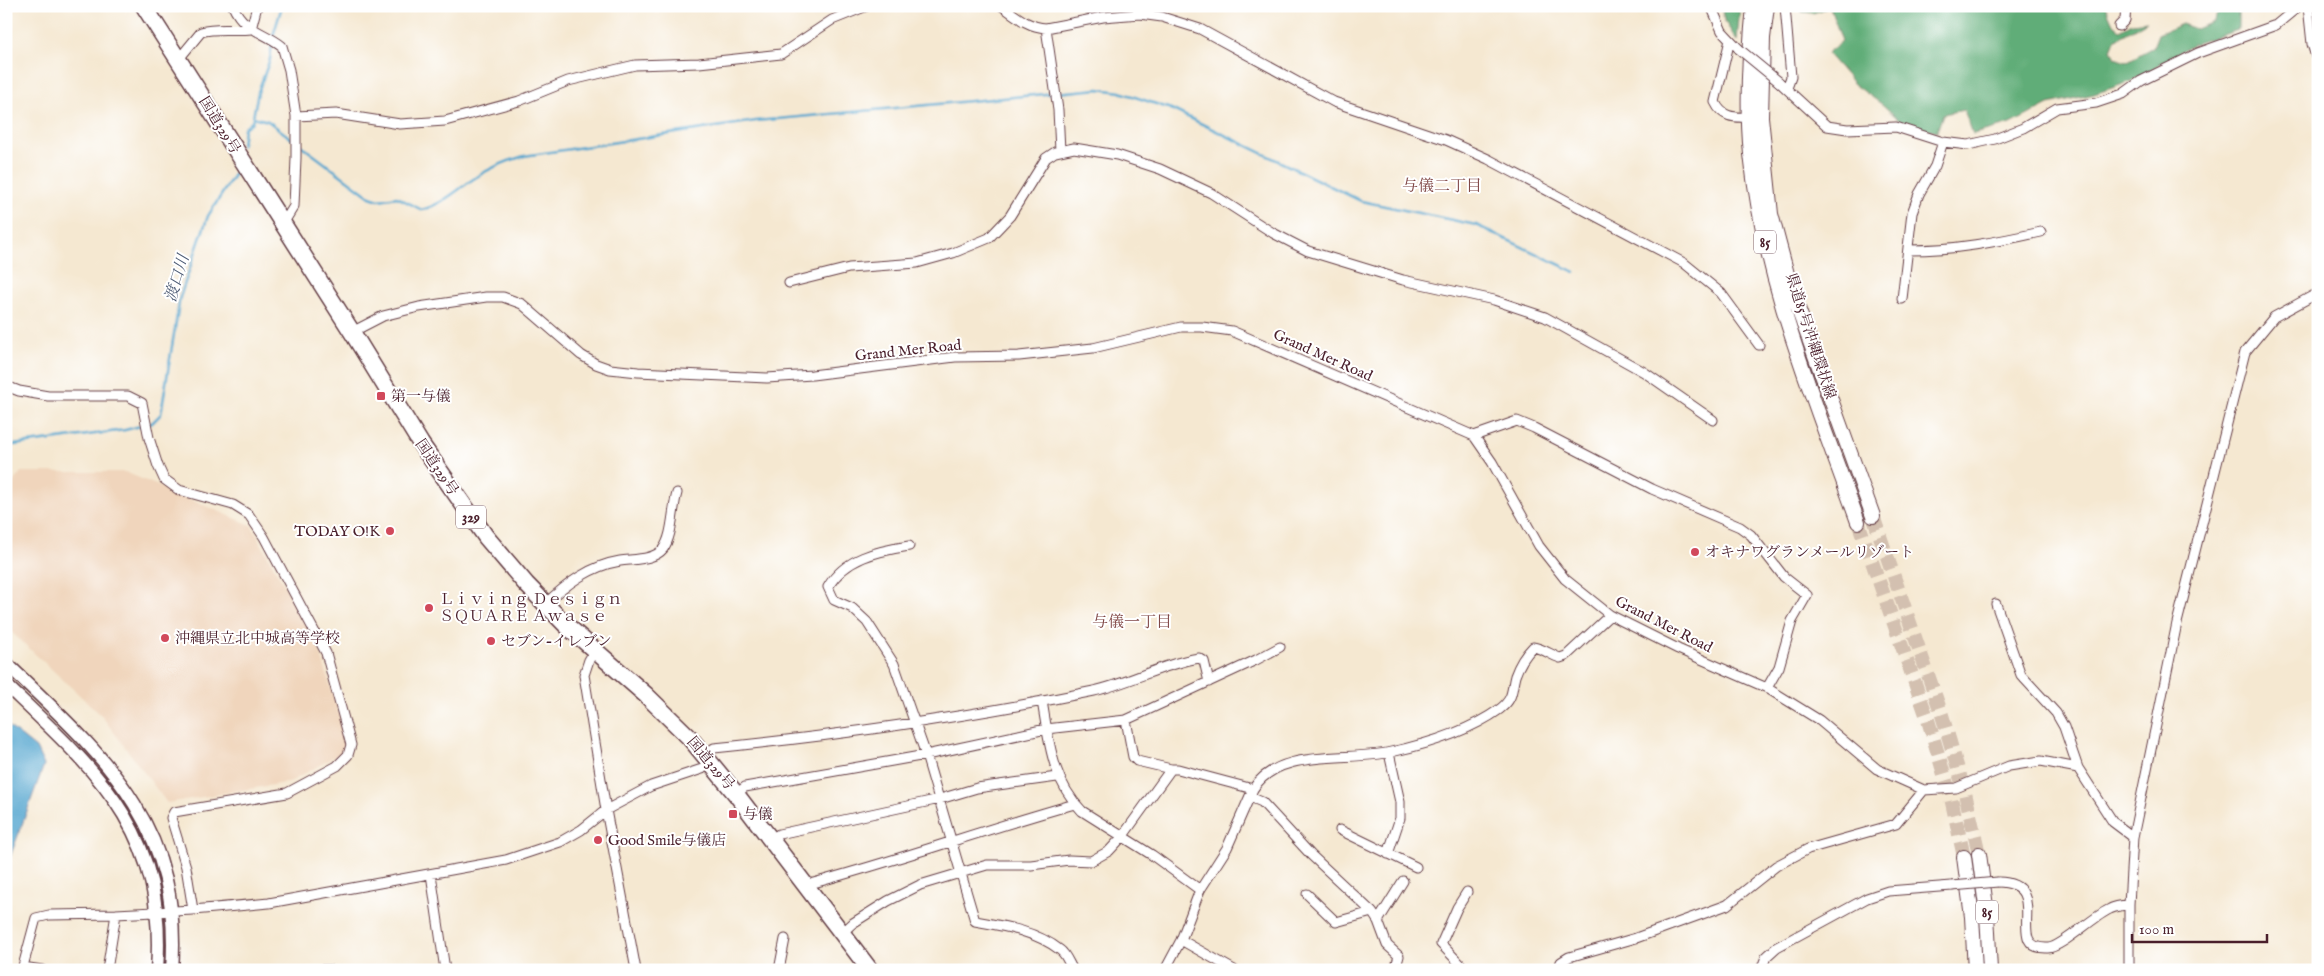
<svg xmlns="http://www.w3.org/2000/svg" width="2324" height="976" viewBox="0 0 2324 976" font-family="'IM FELL English','Noto Serif JP',serif">
<rect width="100%" height="100%" fill="#fff"/>
<filter id="ink" filterUnits="userSpaceOnUse"><feTurbulence type="fractalNoise" baseFrequency=".02" numOctaves="2"/><feDisplacementMap in="SourceGraphic" scale="10" xChannelSelector="R" yChannelSelector="G"/><feConvolveMatrix kernelMatrix="1 2 1 2 8 2 1 2 1" color-interpolation-filters="sRGB"/></filter>
<filter id="wash" filterUnits="userSpaceOnUse"><feTurbulence type="fractalNoise" baseFrequency=".0096" numOctaves="4" result="noise"/><feDisplacementMap in="SourceGraphic" scale="20" xChannelSelector="R" yChannelSelector="G"/><feGaussianBlur stdDeviation="1.12" result="paint"/><feColorMatrix in="noise" values="0 0 0 0 0 0 0 0 0 0 0 0 0 0 0 0 0 1.4 0 .05"/><feComposite in="paint" operator="in"/></filter>
<g filter="url(#wash)">
<rect width="100%" height="100%" fill="#f5e8d1"/>
<path fill="#f0d5bc" d="M 21,472 L 125,472 L 251,525 L 319,648 L 349,748 L 290,782 L 167,803 L 101,715 L 6,627 L 6,491 Z"/>
<path fill="#60ad78" stroke="#556652" d="M 1721,6 L 1740,6 L 1737,41 L 1724,20 Z
M 1801,6 L 2105,6 L 2113,24 L 2120,30 L 2132,23 L 2147,21 L 2115,40 L 2111,50 L 2115,58 L 2126,62 L 2153,47 L 2158,34 L 2182,24 L 2196,29 L 2213,22 L 2222,6 L 2238,6 L 2238,30 L 2193,44 L 2132,81 L 2094,94 L 2049,104 L 2011,124 L 1973,134 L 1964,110 L 1943,114 L 1937,131 L 1905,125 L 1883,105 L 1854,84 L 1827,53 L 1842,41 L 1830,7 L 1813,13 L 1802,12 Z"/>
<path fill="#54a6cf" stroke="#4f627d" d="M 6,724 L 36,748 L 44,765 L 6,868 Z"/>
<g fill="none" stroke-linecap="round" stroke-linejoin="round">
<path stroke="#54a6cf" stroke-width="2.5" d="M 253,117 L 268,121 L 292,139
M 299,144 L 370,197 L 379,200 L 397,197 L 422,210 C 443,204 457,190 475,178 C 490,168 506,161 524,156 L 756,121 L 1099,89 L 1120,92 L 1171,109 L 1361,201 L 1476,225 L 1575,272
M 242,146 L 244,128 L 252,122 L 258,92 L 270,59 L 273,36 L 282,6
M 6,446 L 125,430 L 152,423 L 161,414 L 180,297 L 208,216 L 239,167"/>
</g>
</g>
<g filter="url(#ink)">
<g fill="none" stroke-linecap="round" stroke-linejoin="round">
<path stroke="#d3c0b0" stroke-width="14" stroke-dasharray="14 7" stroke-linecap="butt" d="M 1873,516 L 1942,715 L 1965,793 L 1979,854
M 1858,522 L 1928,720 L 1951,798 L 1964,857"/>
<g stroke="#643d44" stroke-width="11">
<path id="street" d="M 233,6 C 244,31 263,31 282,46 L 289,70 L 296,116 L 296,158 L 294,206 L 283,224
M 1002,6 C 1016,16 1028,27 1046,28 L 1103,17 L 1140,14 L 1162,17 L 1200,29 L 1334,102 L 1446,140 L 1488,159 L 1684,263 L 1721,293 L 1759,345
M 1711,6 L 1722,31 L 1739,49
M 1785,6 L 1791,77 L 1787,88
M 2308,6 L 2312,44 L 2318,63
M 2119,26 L 2125,20 L 2126,6
M 1046,28 L 1058,110 L 1060,151
M 251,29 L 257,6
M 1730,40 L 1715,102 C 1722,117 1733,118 1749,117
M 178,60 L 201,32 C 217,27 234,31 251,29
M 1778,81 L 1827,126 L 1847,129 L 1896,127 L 1943,142 L 1968,145 L 1995,139 L 2023,128 L 2057,108 L 2096,103 L 2123,94 L 2141,81 L 2198,53 L 2276,25 L 2299,6
M 296,116 L 336,114 L 400,124 L 445,121 L 519,101 L 568,81 L 635,65 L 699,63 L 781,54 L 832,20 L 867,6
M 1909,250 C 1955,250 1997,242 2041,232
M 789,283 L 849,268 L 917,263 L 953,253 L 989,238 L 1010,216 L 1046,158 L 1055,152 L 1074,148 L 1117,155 L 1160,169 L 1211,193 L 1273,233 L 1308,251 L 1403,280 L 1494,300 L 1545,317 L 1644,372 L 1713,420
M 1902,299 L 1912,213 L 1919,194 L 1935,166 L 1943,142
M 352,332 L 383,316 L 419,307 L 486,297 L 503,297 L 522,304 L 581,355 L 596,364 L 610,369 L 638,372 L 767,378 L 812,375 L 955,357 L 1019,356 L 1093,348 L 1181,327 L 1202,327 L 1232,331 L 1474,436 L 1492,462 L 1539,546 L 1565,579 L 1610,615 L 1678,649 L 1767,688 L 1819,720 L 1877,769 L 1924,790 L 1956,788 L 2009,766 L 2041,761 L 2078,768 L 2113,822 L 2133,837
M 6,386 L 19,391 L 48,396 L 128,396 L 142,403 L 149,438 L 158,466 L 164,479 L 179,490 L 233,505 L 249,515 L 264,537 L 326,653 L 351,745 L 348,755 L 337,766 L 287,793 L 174,812 L 171,818 L 186,867 L 193,910
M 1474,436 L 1517,421 L 1534,428 L 1652,489 L 1740,527 L 1751,535 L 1784,577 L 1807,595 L 1792,621 L 1779,667 L 1767,688
M 909,546 C 877,551 845,558 828,587 L 834,600 L 852,608 L 867,622 L 894,664 L 926,755 L 975,921 C 1004,926 1036,931 1060,950 C 1066,954 1069,964 1073,970
M 545,604 C 567,584 590,566 620,561 C 634,559 654,560 663,549 C 673,536 672,510 677,493
M 1996,604 L 2021,675 L 2056,713 L 2064,727 L 2078,768
M 595,650 L 589,660 L 584,675 L 606,810 L 636,970
M 1042,701 C 1049,742 1052,780 1082,811 L 1152,855 L 1200,890
M 1126,720 L 1133,757 L 1137,761 L 1171,769
M 704,754 L 714,748 C 842,735 968,717 1094,691 C 1130,683 1162,664 1199,658 L 1204,661 L 1209,682
M 736,794 L 745,787 L 926,755 L 1046,729 L 1126,720 L 1256,660 L 1280,647
M 1250,797 L 1262,802 L 1311,855 L 1372,912 L 1378,921 L 1387,945 L 1399,956 L 1395,970
M 1340,830 L 1416,867
M 771,839 L 779,834 L 940,799 L 977,788 L 1057,777
M 1388,854 L 1400,818 L 1400,802 L 1389,753
M 431,874 L 445,970
M 1998,882 C 2055,883 2001,950 2048,948 C 2061,948 2095,915 2110,909 C 2115,906 2123,906 2129,904
M 806,885 C 897,861 985,829 1075,804
M 1307,894 L 1336,922 L 1372,912
M 1378,921 L 1403,881
M 842,933 L 853,923 L 888,901 L 920,885 L 987,865 L 1031,865 L 1069,860 L 1091,861 L 1109,851 L 1122,837 L 1171,769 L 1178,769 L 1253,789
M 1181,940 L 1234,970
M 23,967 L 42,970
M 22,970 L 36,918 L 49,915 L 116,914 L 193,910 L 269,903 L 506,860 L 560,842 L 581,830 L 606,810 L 651,786 L 702,769 L 710,762
M 107,970 L 116,914
M 320,970 L 330,970
M 779,970 L 785,939
M 1165,970 L 1181,940 L 1200,890 L 1227,848 L 1253,789 C 1279,747 1348,762 1391,752 C 1428,744 1468,732 1500,709 C 1514,698 1511,691 1515,676 C 1519,665 1524,656 1533,647 C 1542,648 1551,655 1560,658 L 1566,656 L 1610,615
M 1466,970 L 1441,944 L 1457,908 L 1467,892
M 1558,970 L 1561,962 L 1569,957 L 1636,938 L 1727,905 L 1776,866 L 1808,849 L 1896,824 L 1924,790
M 1761,970 L 1766,957 L 1777,947 L 1867,898 L 1888,891 L 1952,886
M 2129,970 L 2129,904 L 2133,837 L 2177,623 L 2245,352 L 2274,317 L 2318,293"/>
</g>
<g stroke="#643d44" stroke-width="15">
<path id="secondary" d="M 6,663 C 103,756 183,823 172,970
M 6,685 C 98,773 167,831 157,970"/>
</g>
<g stroke="#643d44" stroke-width="16">
<path id="primary" d="M 1754,6 C 1749,55 1746,105 1751,154 C 1764,282 1815,401 1858,522
M 1767,6 L 1763,38 L 1761,117 L 1771,214 L 1791,289 L 1873,516
M 1979,854 L 1987,914 L 1990,970
M 1964,857 L 1972,917 L 1975,970"/>
</g>
<g stroke="#643d44" stroke-width="19">
<path id="highway" d="M 144,6 L 352,332 L 421,444 L 486,537 L 526,584 L 566,625 L 646,695 L 689,737 L 736,794 L 870,970"/>
</g>
<use href="#street" stroke="#fff" stroke-width="9"/>
<use href="#secondary" stroke="#fff" stroke-width="12"/>
<use href="#primary" stroke="#fff" stroke-width="14"/>
<use href="#highway" stroke="#fff" stroke-width="16"/>
<g stroke="#643d44" stroke-width="11" stroke-linecap="butt">
<path id="street-bridge" d="M 1739,49 L 1778,81
M 1952,886 L 1998,882"/>
</g>
<use href="#street-bridge" stroke="#fff" stroke-width="9"/>
</g>
</g>
<g fill="#d1495b" stroke="#fff" stroke-width="2">
<rect x="376" y="391" width="10" height="10" rx="2.5"/>
<circle cx="390" cy="531" r="5"/>
<circle cx="1695" cy="552" r="5"/>
<circle cx="429" cy="608" r="5"/>
<circle cx="165" cy="638" r="5"/>
<circle cx="491" cy="641" r="5"/>
<rect x="728" y="809" width="10" height="10" rx="2.5"/>
<circle cx="598" cy="840" r="5"/>
</g>
<g text-anchor="middle" stroke-width="4" stroke-linejoin="round" paint-order="stroke">
<g fill="#fff" stroke="#80626b" stroke-width="1">
<rect x="1754" y="230.5" width="22" height="23" rx="4"/>
<rect x="456" y="505.5" width="30" height="23" rx="4"/>
<rect x="1976" y="900.5" width="22" height="23" rx="4"/>
</g>
<g font-size="14" font-weight="bold" fill="#4a1f2b">
<text x="1765" y="247">85</text>
<text x="471" y="522">329</text>
<text x="1987" y="917">85</text>
</g>
<g font-size="15" fill="#4a1f2b" stroke="#fff">
<text transform="translate(220 125) rotate(58)" y="5">国道329号</text>
<text transform="translate(1811 336) rotate(72)" y="5">県道85号沖縄環状線</text>
<text transform="translate(908 350) rotate(-6)" y="5">Grand Mer Road</text>
<text transform="translate(1323 355) rotate(24)" y="5">Grand Mer Road</text>
<text transform="translate(437 467) rotate(56)" y="5">国道329号</text>
<text transform="translate(1664 624) rotate(27)" y="5">Grand Mer Road</text>
<text transform="translate(711 763) rotate(50)" y="5">国道329号</text>
</g>
<g font-size="15" fill="#4a1f2b" stroke="#fff" text-anchor="start">
<text x="391" y="401">第一与儀</text>
<text x="380" y="536" text-anchor="end">TODAY O!K</text>
<text x="1705" y="557">オキナワグランメールリゾート</text>
<text x="439" y="604">Ｌｉｖｉｎｇ Ｄｅｓｉｇｎ<tspan x="439" dy="17">ＳＱＵＡＲＥ Ａｗａｓｅ</tspan></text>
<text x="175" y="643">沖縄県立北中城高等学校</text>
<text x="501" y="646">セブン-イレブン</text>
<text x="743" y="819">与儀</text>
<text x="608" y="845">Good Smile与儀店</text>
</g>
<g font-size="16" fill="#814847" stroke="#fff">
<text x="1442" y="191">与儀二丁目</text>
<text x="1132" y="627">与儀一丁目</text>
</g>
<g font-size="16" font-style="italic" fill="#4e5c75" stroke="#fff">
<text transform="translate(176 278) rotate(-73)" y="6">渡口川</text>
</g>
</g>
<rect width="2324" height="976" fill="none" stroke="#fff" stroke-width="25"/>
<path d="M2132 934v8h135v-8" fill="none" stroke="#4a1f2b" stroke-width="2.5"/>
<text x="2139" y="934" font-size="15" fill="#4a1f2b" stroke="#ffffff" stroke-width="4" paint-order="stroke">100 m</text>
</svg>
